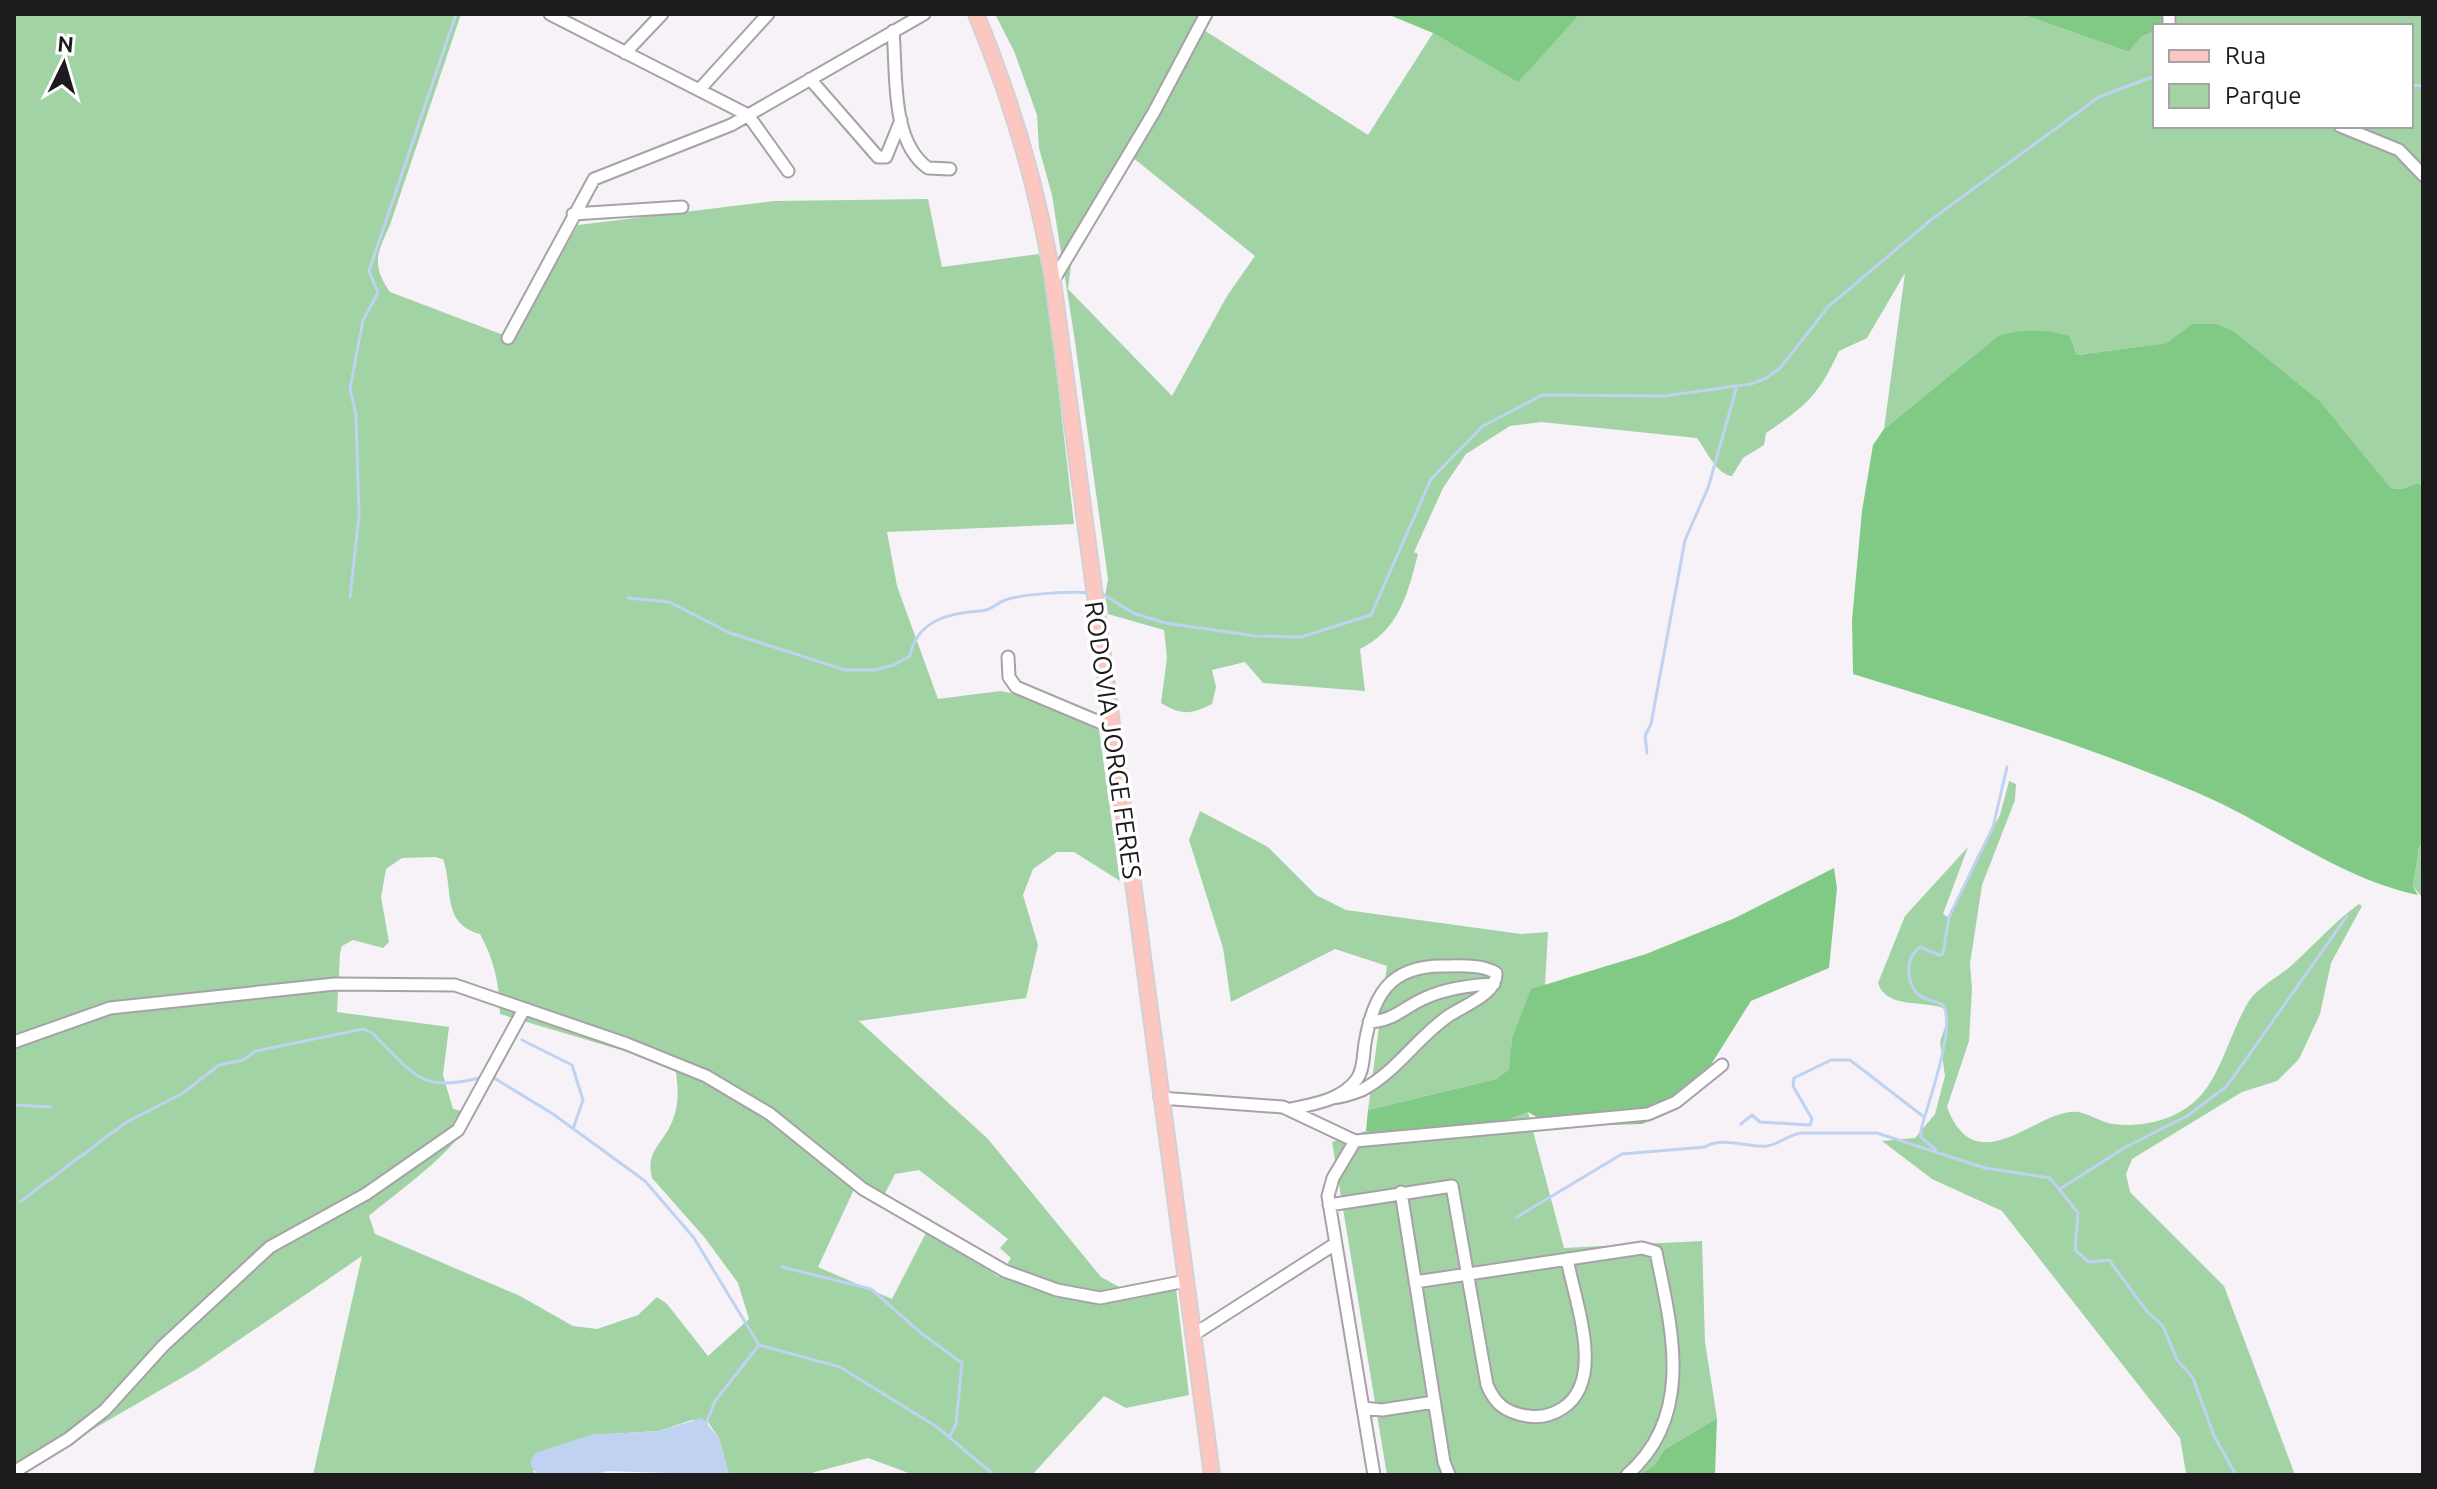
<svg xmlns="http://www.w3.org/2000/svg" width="2437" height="1489" viewBox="0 0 2437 1489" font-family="Ubuntu,sans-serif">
<rect width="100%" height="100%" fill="#f7f2f7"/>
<path fill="#a1d3a4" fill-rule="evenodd" d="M 14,14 L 461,14 L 390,225 C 377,253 371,265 390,292 L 514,339 L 578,225 L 775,201 L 928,199 L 942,267 L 1039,254 L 1047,289 L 1074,524 L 887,532 L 897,586 L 938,699 L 1000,691 L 1020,695 L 1098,722 L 1120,881 L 1074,852 L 1057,852 L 1033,869 L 1023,895 L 1038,945 L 1026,998 L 859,1021 L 988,1139 L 1101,1277 L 1132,1294 L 1175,1280 L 1189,1395 L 1126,1408 L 1104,1396 L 1032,1475 L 914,1475 L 868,1458 L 804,1475 L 729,1475 L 719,1438 L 708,1422 L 692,1420 L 659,1431 L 590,1435 L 533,1471 L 537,1475 L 313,1475 L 362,1256 L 195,1370 L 14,1475 ZM 435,857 L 443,859 C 454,890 441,923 480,934 C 495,962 499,983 500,1014 L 675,1066 C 678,1086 680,1103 672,1122 C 663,1144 645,1151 652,1178 L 705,1238 L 738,1283 L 749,1319 L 708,1356 L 667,1304 L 657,1297 L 638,1315 L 597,1329 L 573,1326 L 520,1296 L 375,1234 L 369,1216 C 394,1194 467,1145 470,1113 L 453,1109 L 443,1075 L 449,1027 L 337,1012 L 340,953 L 342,946 L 353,940 L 383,948 L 389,942 L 381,897 L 386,869 L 402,858 ZM 919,1170 L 1008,1239 L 1000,1248 L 1011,1258 L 999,1277 L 928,1229 L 892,1299 L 818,1267 L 856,1185 L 881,1201 L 895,1174 Z
M 995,14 L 1201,14 L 1196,25 L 1368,135 L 1433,33 L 1518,81 L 1580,14 L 2021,14 L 2129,52 L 2141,37 L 2155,31 L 2155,126 L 2411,126 L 2411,26 L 2164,26 L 2167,14 L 2423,14 L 2423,486 L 2417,483 L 2402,489 L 2391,488 L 2320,401 L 2235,332 L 2192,324 L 2168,343 L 2076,355 L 2076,351 L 1998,336 L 1884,429 L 1905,273 L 1867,338 L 1839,351 C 1818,396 1807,405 1766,433 L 1764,445 L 1743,458 L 1732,476 C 1716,474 1706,450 1697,438 L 1541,422 L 1510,426 L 1466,454 L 1443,488 L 1414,552 L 1418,554 C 1408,593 1399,630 1360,649 L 1365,691 L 1263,683 L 1245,662 L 1212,670 L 1216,687 L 1212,704 C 1192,714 1182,716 1161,703 L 1167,658 L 1164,630 L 1108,614 L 1105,596 L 1108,579 L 1074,335 L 1052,195 L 1039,148 L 1037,115 L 1014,51 ZM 1132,157 L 1255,256 L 1227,296 L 1172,396 L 1068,289 L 1073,250 Z
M 2009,781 L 2016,784 L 2015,800 L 1982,885 L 1970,964 L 1972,989 L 1969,1041 L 1947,1107 C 1977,1186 2038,1107 2078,1112 C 2090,1114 2100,1122 2113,1124 C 2144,1128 2181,1119 2202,1094 C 2222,1071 2232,1028 2249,1001 C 2258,987 2278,977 2291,966 C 2314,945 2334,922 2359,904 L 2362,906 L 2331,963 L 2320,1014 L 2299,1059 L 2277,1081 L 2242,1092 L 2132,1159 L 2126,1174 L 2130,1192 L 2224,1286 L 2295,1475 L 2172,1475 L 2186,1473 L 2180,1438 L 2002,1211 L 1932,1179 L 1882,1141 L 1915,1138 L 1935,1114 L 1945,1076 L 1940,1042 L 1946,1024 L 1945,1009 C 1923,999 1887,1010 1878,983 L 1905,916 L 1968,847 L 1943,914 L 1949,918 L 1977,856 L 2000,815 Z
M 1200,811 L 1268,847 L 1316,895 L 1346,910 L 1521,934 L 1548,932 L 1545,985 L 1531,990 L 1512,1038 L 1510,1070 L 1496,1079 L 1368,1110 L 1387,966 L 1335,949 L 1231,1002 L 1223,948 L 1189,840 Z
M 2423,842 L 2423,898 L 2413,887 L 2419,847 Z
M 1528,1112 L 1564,1248 L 1702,1241 L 1705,1342 L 1717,1418 L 1664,1450 L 1654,1466 L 1637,1475 L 1387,1475 L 1332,1142 L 1366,1131 L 1386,1137 L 1474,1134 Z"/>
<path fill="#80ca85" d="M 1387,14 L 1580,14 L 1518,82 L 1433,33 Z
M 2021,14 L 2167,14 L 2164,26 L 2155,26 L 2155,31 L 2141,37 L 2129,52 Z
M 2192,324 L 2216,324 L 2235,332 L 2320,401 L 2391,488 L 2402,489 L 2417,483 L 2423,486 L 2423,842 L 2419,847 L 2413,887 L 2418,895 C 2338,878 2273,825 2198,793 C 2087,745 1969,710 1853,674 L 1852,620 L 1862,511 L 1873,445 L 1884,429 L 1998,336 C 2022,329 2044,329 2069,336 L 2077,355 L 2167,343 Z
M 1834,868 L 1837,888 L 1829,968 L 1751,1001 L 1705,1074 L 1659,1117 L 1642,1124 L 1573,1126 L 1550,1125 L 1528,1112 L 1474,1134 L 1386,1137 L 1366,1131 L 1368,1110 L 1496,1079 L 1509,1070 L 1512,1038 L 1531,989 L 1646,954 L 1735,918 Z
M 1717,1418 L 1715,1475 L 1637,1475 L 1654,1466 L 1664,1450 Z"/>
<path fill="#bfd2f2" d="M 702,1418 L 719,1438 L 729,1475 L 608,1471 L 591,1475 L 537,1475 L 530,1463 L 535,1453 L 590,1435 L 659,1431 Z"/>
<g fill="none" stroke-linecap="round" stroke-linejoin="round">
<path stroke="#bfd2f2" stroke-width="3" d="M 2411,85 L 2423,86
M 1101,593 L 1133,613 L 1165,623 L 1256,636 L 1301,637 L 1371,615 L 1431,479 L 1483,426 L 1542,395 L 1664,396 L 1751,384 L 1767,378 L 1780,368 L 1828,307 L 1932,219 L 2099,97 L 2155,76
M 350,597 L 359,515 L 356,415 L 350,389 L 363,320 L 378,293 L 369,271 L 456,14
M 628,598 L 669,602 L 730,633 L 845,670 L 874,670 L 894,665 L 910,656 C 917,620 949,613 981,611 C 990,611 996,604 1003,601 C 1017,594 1073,591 1090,593
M 1647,753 L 1645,736 L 1651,724 L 1685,540 L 1708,488 L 1737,386
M 522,1040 L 572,1065 L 583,1100 L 573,1129
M 491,1076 L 553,1114 L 645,1181 L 694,1238 L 759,1345 L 840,1367 L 937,1427 L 994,1475
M 14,1105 L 51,1107
M 1741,1124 L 1752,1115 L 1760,1122 L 1810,1125 L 1812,1119 L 1793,1086 L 1794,1078 L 1831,1060 L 1850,1060 L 1924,1117
M 1936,1150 L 1921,1137 L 1921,1130 C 1927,1105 1957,1026 1943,1005 C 1936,1001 1925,1000 1919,995 C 1905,983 1905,957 1920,947 L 1939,955 L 1943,954 L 1949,917 L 1993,827 L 2007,767
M 2060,1189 L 2124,1148 L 2187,1116 L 2227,1086 L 2347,916
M 21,1201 L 125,1123 L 183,1093 L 219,1065 L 243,1060 L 256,1051 L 363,1029 L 372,1033 C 416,1075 419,1094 483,1077
M 1517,1217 L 1622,1154 L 1705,1147 C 1723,1136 1747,1148 1767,1146 C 1780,1144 1789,1134 1802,1133 L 1877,1133 L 1985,1168 L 2050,1178 L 2078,1213 L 2075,1250 L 2089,1262 L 2109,1260 L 2146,1310 L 2163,1326 L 2177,1360 L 2193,1378 L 2214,1436 L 2236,1475
M 782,1267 L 871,1289 L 921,1333 L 962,1363 L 956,1424 L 950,1436
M 706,1424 L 715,1401 L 759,1345"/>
<g stroke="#a7a2a7" stroke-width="15">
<path id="minor" d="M 550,14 L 748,115 L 788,171
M 2169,14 L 2169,26
M 893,31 C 897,73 890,141 928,168 L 950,169
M 625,53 L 662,14
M 810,79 L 878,157 L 886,157 L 901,120
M 699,90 L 768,14
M 2340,126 L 2399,150 L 2423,175
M 573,214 L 682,207
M 1053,281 L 1154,112 L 1206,14
M 508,338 L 594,179 L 731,125 L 924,14
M 1008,657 L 1009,677 L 1016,687 L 1111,727
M 1369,1022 C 1394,1021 1404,1007 1425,998 C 1447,988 1471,985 1494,984
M 14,1042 L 110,1008 L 335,984 L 455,985 L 627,1044 L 706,1076 L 770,1114 L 863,1189 L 1005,1271 L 1057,1290 L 1100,1298 L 1186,1281
M 1160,1098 L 1283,1107 L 1355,1141 L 1648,1114 L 1676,1102 L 1722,1065
M 1291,1109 C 1314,1104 1342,1100 1357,1079 C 1364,1069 1363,1055 1365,1043 C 1373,996 1389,966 1442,966 C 1459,966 1482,964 1496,973 C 1497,995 1462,1006 1447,1017 C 1416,1039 1396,1072 1362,1090 C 1352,1094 1342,1097 1332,1098
M 1355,1141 L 1333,1178 L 1328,1196 L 1374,1475
M 1401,1192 L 1444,1462 L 1449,1475
M 1329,1205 L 1452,1186 L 1487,1385 C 1495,1404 1506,1413 1528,1416 C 1540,1418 1552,1415 1563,1408 C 1606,1380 1575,1302 1567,1259
M 1415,1282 L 1642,1248 L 1656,1252 C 1672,1330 1695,1416 1627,1475
M 1193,1335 L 1335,1244
M 1364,1408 L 1382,1410 L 1434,1402
M 14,1472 L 68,1439 L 105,1410 L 163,1346 L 270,1247 L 366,1194 L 458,1130 L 523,1011"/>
</g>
<g stroke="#d2d1d2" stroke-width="18">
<path id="major" d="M 976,14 C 1012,101 1038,188 1053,281 L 1212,1475"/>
</g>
<use href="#minor" stroke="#fff" stroke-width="11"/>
<use href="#major" stroke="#fdc7c1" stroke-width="14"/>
</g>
<g text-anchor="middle" stroke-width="7" stroke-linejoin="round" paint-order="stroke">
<g font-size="26" fill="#1d1b1d" stroke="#fff">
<text transform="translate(1113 740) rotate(82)" y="9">RODOVIA JORGE FERES</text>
</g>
</g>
<rect width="2437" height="1489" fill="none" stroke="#1d1b1d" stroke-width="32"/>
<rect x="2153" y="24" width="260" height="104" fill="#ffffff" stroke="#a5a4a5" stroke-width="2"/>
<rect x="2169" y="50" width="40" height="12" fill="#fdc7c1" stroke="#a5a4a5" stroke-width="2"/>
<text x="2225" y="64" font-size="24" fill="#1d1b1d">Rua</text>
<rect x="2169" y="84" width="40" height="24" fill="#a1d3a4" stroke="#a5a4a5" stroke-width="2"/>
<text x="2225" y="104" font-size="24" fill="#1d1b1d">Parque</text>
<g transform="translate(64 64) rotate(5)" stroke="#ffffff" stroke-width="6" paint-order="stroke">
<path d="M0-6L14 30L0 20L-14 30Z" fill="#1d1b1d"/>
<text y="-12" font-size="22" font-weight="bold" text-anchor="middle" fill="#1d1b1d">N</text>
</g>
</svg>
